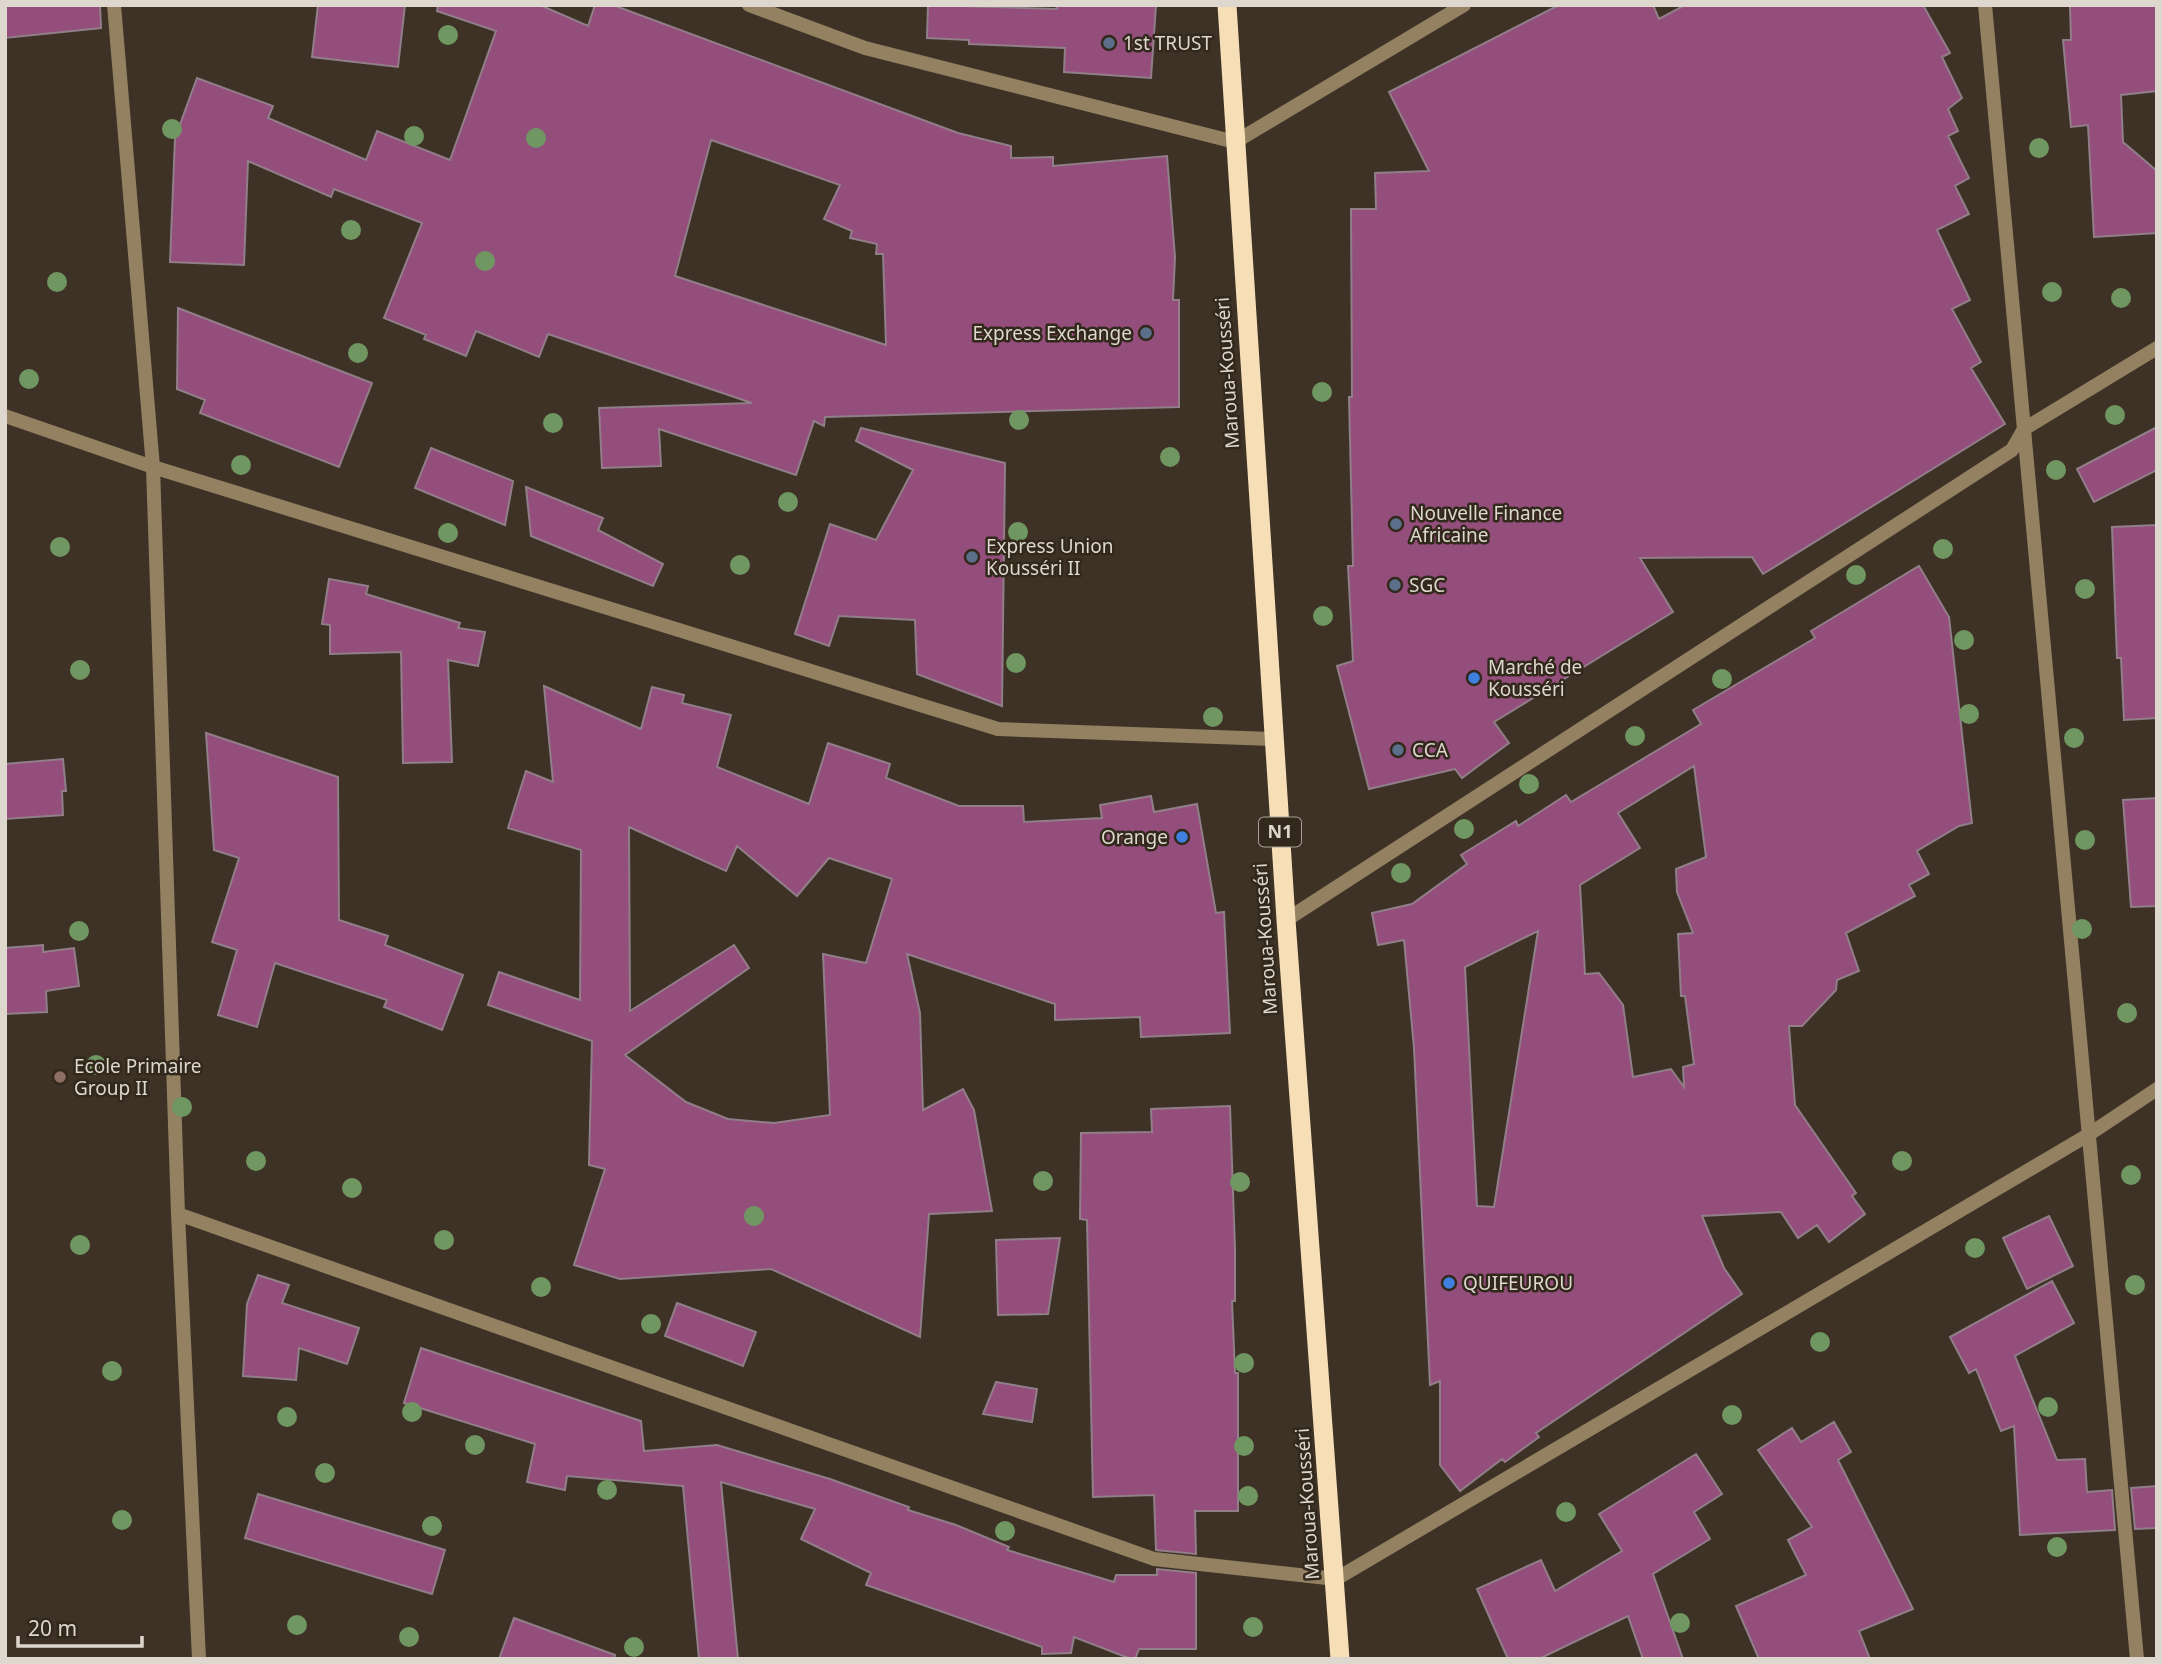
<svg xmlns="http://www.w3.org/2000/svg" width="2162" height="1664" viewBox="0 0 2162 1664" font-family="'Noto Sans',sans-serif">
<rect width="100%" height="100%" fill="#3d3225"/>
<path fill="#944e7c" stroke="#917e89" stroke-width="2" fill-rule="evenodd" d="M 5,5 L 100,5 L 101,28 L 5,38 Z
M 318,5 L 405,5 L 398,67 L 312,57 Z
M 438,5 L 540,5 L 588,26 L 595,5 L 613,5 L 958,133 L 1011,146 L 1011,158 L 1053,157 L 1053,166 L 1167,156 L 1175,257 L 1173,300 L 1179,300 L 1179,407 L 825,417 L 824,426 L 814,421 L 796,475 L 659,429 L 661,466 L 602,468 L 599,408 L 752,403 L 548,334 L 539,357 L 476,331 L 466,356 L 424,339 L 426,335 L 384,318 L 422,223 L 334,189 L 331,197 L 248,161 L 244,265 L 170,262 L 175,138 L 197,78 L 273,106 L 268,118 L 366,160 L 377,131 L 450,160 L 496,31 L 437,11 ZM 711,140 L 840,185 L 824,219 L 852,231 L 850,238 L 877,244 L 876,254 L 883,254 L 886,345 L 675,276 Z
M 928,5 L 1057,9 L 1056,5 L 1156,5 L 1151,78 L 1064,72 L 1065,48 L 969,44 L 969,40 L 927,38 Z
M 1559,5 L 1653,5 L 1659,19 L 1685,5 L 1923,5 L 1950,53 L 1942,57 L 1962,98 L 1948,109 L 1958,131 L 1948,136 L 1969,178 L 1955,186 L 1969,214 L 1937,230 L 1970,300 L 1952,309 L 1981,362 L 1971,368 L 2005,424 L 1763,574 L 1752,557 L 1640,558 L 1673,612 L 1494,722 L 1509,743 L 1462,778 L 1455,769 L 1369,789 L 1337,666 L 1353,661 L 1348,566 L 1353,566 L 1349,397 L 1352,397 L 1351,209 L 1376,209 L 1375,173 L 1429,171 L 1389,92 Z
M 2157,5 L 2157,91 L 2121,95 L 2123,142 L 2157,171 L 2157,233 L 2094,237 L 2088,125 L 2071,127 L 2063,40 L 2071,40 L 2070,6 Z
M 178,308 L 372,383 L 339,467 L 200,413 L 205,400 L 177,389 Z
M 2157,427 L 2157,470 L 2094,502 L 2077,469 Z
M 861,428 L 1005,463 L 1002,706 L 917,674 L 915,620 L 839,616 L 829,646 L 795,634 L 830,524 L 876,540 L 913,470 L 856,441 Z
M 431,448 L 513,481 L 505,525 L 415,488 Z
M 526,487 L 603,518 L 598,530 L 663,564 L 653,586 L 531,536 Z
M 2157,525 L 2157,718 L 2124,720 L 2121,658 L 2117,658 L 2112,527 Z
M 1919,566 L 1949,617 L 1972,823 L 1959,826 L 1917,851 L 1929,874 L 1909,885 L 1915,896 L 1846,933 L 1859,971 L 1837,980 L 1836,990 L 1802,1026 L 1789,1026 L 1795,1105 L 1856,1193 L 1852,1196 L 1865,1214 L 1829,1242 L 1817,1225 L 1798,1238 L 1781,1212 L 1702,1216 L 1724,1268 L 1742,1294 L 1536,1433 L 1539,1437 L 1505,1462 L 1502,1459 L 1460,1491 L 1440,1465 L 1440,1381 L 1430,1385 L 1414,1048 L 1404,940 L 1378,945 L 1372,913 L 1412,904 L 1467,864 L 1461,855 L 1516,821 L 1518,826 L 1566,795 L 1571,802 L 1701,724 L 1693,710 L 1815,638 L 1811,631 ZM 1694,766 L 1706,857 L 1676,869 L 1677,892 L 1693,933 L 1678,934 L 1681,996 L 1685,996 L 1694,1064 L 1683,1067 L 1684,1087 L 1671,1069 L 1633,1077 L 1623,1005 L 1599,973 L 1585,974 L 1580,885 L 1640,848 L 1618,813 ZM 1538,931 L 1494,1207 L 1477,1206 L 1465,967 Z
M 329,579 L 368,586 L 366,594 L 460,623 L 458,628 L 485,632 L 478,666 L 448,660 L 452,762 L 403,763 L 401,652 L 330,654 L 330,625 L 322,624 Z
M 544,686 L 641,729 L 652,687 L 684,695 L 682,703 L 731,715 L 717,767 L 809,804 L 828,743 L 890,764 L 886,778 L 959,806 L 1023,806 L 1024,822 L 1102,818 L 1100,805 L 1151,796 L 1154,812 L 1197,804 L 1216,913 L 1224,912 L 1230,1033 L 1141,1037 L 1140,1017 L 1055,1020 L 1055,1004 L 907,954 L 920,1013 L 923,1110 L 963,1089 L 974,1110 L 992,1211 L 929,1214 L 920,1337 L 771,1269 L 620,1279 L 574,1265 L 605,1169 L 589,1165 L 592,1041 L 488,1005 L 499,972 L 580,1000 L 581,850 L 508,828 L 526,771 L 553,782 ZM 629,827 L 726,871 L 737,846 L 797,896 L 829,858 L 892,879 L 866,963 L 823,954 L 830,1115 L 774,1123 L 728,1119 L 686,1102 L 625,1055 L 749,968 L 734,945 L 630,1011 Z
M 206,733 L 338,777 L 339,920 L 388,936 L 385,945 L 463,975 L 442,1030 L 384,1007 L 387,1000 L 275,963 L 257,1027 L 218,1015 L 237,950 L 212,942 L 239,858 L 214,850 Z
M 63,759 L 66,791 L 62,791 L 63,815 L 5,819 L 5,764 Z
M 2157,798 L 2157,906 L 2131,907 L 2123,800 Z
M 43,945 L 43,952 L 74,948 L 79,986 L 46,991 L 47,1012 L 5,1014 L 5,948 Z
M 1230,1106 L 1235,1249 L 1235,1301 L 1232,1301 L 1235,1373 L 1238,1373 L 1238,1511 L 1195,1511 L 1196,1554 L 1156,1550 L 1154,1495 L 1093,1497 L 1087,1220 L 1080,1219 L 1081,1133 L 1152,1132 L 1151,1109 Z
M 2049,1216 L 2073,1266 L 2027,1289 L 2003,1238 Z
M 1060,1238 L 1048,1314 L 998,1315 L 996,1240 Z
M 258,1275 L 289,1285 L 282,1303 L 359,1328 L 347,1364 L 299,1348 L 296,1380 L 243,1376 L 247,1304 Z
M 2052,1281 L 2074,1323 L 2015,1356 L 2057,1460 L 2085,1459 L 2087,1492 L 2112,1490 L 2115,1530 L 2020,1535 L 2014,1426 L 2001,1431 L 1976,1369 L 1969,1373 L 1950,1337 Z
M 677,1303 L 756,1332 L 743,1366 L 665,1336 Z
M 421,1348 L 641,1421 L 644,1451 L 717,1445 L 830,1479 L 909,1507 L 908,1510 L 956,1525 L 1009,1547 L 1007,1550 L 1114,1582 L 1116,1575 L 1157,1575 L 1157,1569 L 1196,1573 L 1196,1649 L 1139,1649 L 1135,1659 L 1131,1659 L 1074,1637 L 1071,1653 L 1042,1654 L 1042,1647 L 866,1585 L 871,1573 L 801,1539 L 815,1509 L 721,1482 L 738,1659 L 699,1659 L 683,1486 L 567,1476 L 565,1490 L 527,1482 L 535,1444 L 404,1403 Z
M 996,1382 L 1037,1389 L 1032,1422 L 983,1414 Z
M 1834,1422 L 1851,1452 L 1838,1460 L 1913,1609 L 1859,1631 L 1870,1659 L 1759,1659 L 1736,1606 L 1806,1575 L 1788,1540 L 1812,1527 L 1758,1450 L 1792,1428 L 1801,1442 Z
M 1696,1454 L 1722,1494 L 1694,1512 L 1710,1539 L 1653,1574 L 1683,1659 L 1643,1659 L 1628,1616 L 1539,1659 L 1508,1659 L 1477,1589 L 1541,1560 L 1555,1591 L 1622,1551 L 1599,1514 Z
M 2157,1486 L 2157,1528 L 2135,1529 L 2131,1488 Z
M 258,1494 L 445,1550 L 432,1594 L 245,1538 Z
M 514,1618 L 615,1655 L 614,1659 L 499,1659 Z"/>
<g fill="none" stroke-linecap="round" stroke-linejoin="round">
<path stroke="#938162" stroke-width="14" d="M 114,5 L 153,467 L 178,1214 L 199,1659
M 749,5 L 865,48 L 1235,142 L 1464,5
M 1985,5 L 2137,1659
M 5,416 L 153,467 L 998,729 L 1274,739
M 1286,920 L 2012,450 L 2024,429 L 2157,348
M 178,1214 L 1154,1559 L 1336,1579 L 2088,1135 L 2157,1089"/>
<path stroke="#f6deb6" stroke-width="19" d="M 1227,5 L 1286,920 L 1340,1659"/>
</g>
<g fill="#709762">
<circle cx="448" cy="35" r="10"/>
<circle cx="172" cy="129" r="10"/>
<circle cx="414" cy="136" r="10"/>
<circle cx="536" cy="138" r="10"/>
<circle cx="2039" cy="148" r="10"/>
<circle cx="351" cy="230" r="10"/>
<circle cx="485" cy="261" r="10"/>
<circle cx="57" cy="282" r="10"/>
<circle cx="2052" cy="292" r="10"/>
<circle cx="2121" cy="298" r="10"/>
<circle cx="358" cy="353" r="10"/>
<circle cx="29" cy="379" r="10"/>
<circle cx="1322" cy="392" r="10"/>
<circle cx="2115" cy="415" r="10"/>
<circle cx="1019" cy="420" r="10"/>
<circle cx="553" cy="423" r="10"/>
<circle cx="1170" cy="457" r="10"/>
<circle cx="241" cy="465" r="10"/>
<circle cx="2056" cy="470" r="10"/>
<circle cx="788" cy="502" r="10"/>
<circle cx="1018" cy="532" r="10"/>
<circle cx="448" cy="533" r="10"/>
<circle cx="60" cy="547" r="10"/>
<circle cx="1943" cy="549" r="10"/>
<circle cx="740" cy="565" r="10"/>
<circle cx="1856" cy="575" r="10"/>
<circle cx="2085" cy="589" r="10"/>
<circle cx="1323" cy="616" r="10"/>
<circle cx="1964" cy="640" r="10"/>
<circle cx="1016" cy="663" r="10"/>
<circle cx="80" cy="670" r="10"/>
<circle cx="1722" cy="679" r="10"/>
<circle cx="1969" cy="714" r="10"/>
<circle cx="1213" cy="717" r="10"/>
<circle cx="1635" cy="736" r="10"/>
<circle cx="2074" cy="738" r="10"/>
<circle cx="1529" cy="784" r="10"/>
<circle cx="1464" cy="829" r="10"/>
<circle cx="2085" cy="840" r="10"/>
<circle cx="1401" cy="873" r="10"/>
<circle cx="2082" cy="929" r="10"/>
<circle cx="79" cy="931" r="10"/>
<circle cx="2127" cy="1013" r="10"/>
<circle cx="96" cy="1065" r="10"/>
<circle cx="182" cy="1107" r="10"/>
<circle cx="256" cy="1161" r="10"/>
<circle cx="1902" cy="1161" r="10"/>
<circle cx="2131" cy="1175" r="10"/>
<circle cx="1043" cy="1181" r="10"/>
<circle cx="1240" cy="1182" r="10"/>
<circle cx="352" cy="1188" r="10"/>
<circle cx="754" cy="1216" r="10"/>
<circle cx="444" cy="1240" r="10"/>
<circle cx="80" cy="1245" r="10"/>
<circle cx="1975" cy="1248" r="10"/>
<circle cx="2135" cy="1285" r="10"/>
<circle cx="541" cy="1287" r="10"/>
<circle cx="651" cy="1324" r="10"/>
<circle cx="1820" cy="1342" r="10"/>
<circle cx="1244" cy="1363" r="10"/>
<circle cx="112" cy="1371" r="10"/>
<circle cx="2048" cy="1407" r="10"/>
<circle cx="412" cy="1412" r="10"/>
<circle cx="1732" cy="1415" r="10"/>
<circle cx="287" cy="1417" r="10"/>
<circle cx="475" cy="1445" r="10"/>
<circle cx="1244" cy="1446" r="10"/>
<circle cx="325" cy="1473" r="10"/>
<circle cx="607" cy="1490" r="10"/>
<circle cx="1248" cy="1496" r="10"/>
<circle cx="1566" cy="1512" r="10"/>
<circle cx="122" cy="1520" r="10"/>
<circle cx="432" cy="1526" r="10"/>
<circle cx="1005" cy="1531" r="10"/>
<circle cx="2057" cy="1547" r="10"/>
<circle cx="1680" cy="1623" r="10"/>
<circle cx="297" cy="1625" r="10"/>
<circle cx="1253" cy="1627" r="10"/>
<circle cx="409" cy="1637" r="10"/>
<circle cx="634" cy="1647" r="10"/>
</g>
<g fill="#5c6f8a" stroke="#32281b" stroke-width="2.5">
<circle cx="1109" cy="43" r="7"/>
<circle cx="1146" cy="333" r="7"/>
<circle cx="1396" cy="524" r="7"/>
<circle cx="972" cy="557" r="7"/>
<circle cx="1395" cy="585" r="7"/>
<circle cx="1398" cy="750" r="7"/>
</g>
<g fill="#3f7fe0" stroke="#32281b" stroke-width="2.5">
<circle cx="1474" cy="678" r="7"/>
<circle cx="1182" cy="837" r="7"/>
<circle cx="1449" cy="1283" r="7"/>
</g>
<circle fill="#8d6e63" stroke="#32281b" stroke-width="2.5" cx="60" cy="1077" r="7"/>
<g text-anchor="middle" stroke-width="5" stroke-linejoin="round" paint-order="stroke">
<rect fill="#32281b" stroke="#aaa298" stroke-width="2" x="1259" y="817.5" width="42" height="29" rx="5"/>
<g font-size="18" font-weight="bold" fill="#ddd7ce">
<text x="1280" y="838">N1</text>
</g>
<g font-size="19" fill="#ddd7ce" stroke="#32281b" text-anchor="start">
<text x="1123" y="50">1st TRUST</text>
<text x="1132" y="340" text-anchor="end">Express Exchange</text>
<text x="1410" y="520">Nouvelle Finance<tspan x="1410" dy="22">Africaine</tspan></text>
<text x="986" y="553">Express Union<tspan x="986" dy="22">Kousséri II</tspan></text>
<text x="1409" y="592">SGC</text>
<text x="1488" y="674">Marché de<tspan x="1488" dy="22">Kousséri</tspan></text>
<text x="1412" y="757">CCA</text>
<text x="1168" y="844" text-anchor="end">Orange</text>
<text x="74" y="1073">Ecole Primaire<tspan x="74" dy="22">Group II</tspan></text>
<text x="1463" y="1290">QUIFEUROU</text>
</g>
<g font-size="19" fill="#ddd7ce" stroke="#32281b">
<text transform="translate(1227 373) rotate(-94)" y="7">Maroua-Kousséri</text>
<text transform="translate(1265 939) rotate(-94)" y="7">Maroua-Kousséri</text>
<text transform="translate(1307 1504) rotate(-94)" y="7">Maroua-Kousséri</text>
</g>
</g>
<rect width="2162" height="1664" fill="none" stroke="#ddd7ce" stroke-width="14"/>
<path d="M18 1636v10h124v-10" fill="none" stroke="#ddd7ce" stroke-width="3.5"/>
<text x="28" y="1636" font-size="21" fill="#ddd7ce" stroke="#32281b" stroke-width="5" paint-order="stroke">20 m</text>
</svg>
